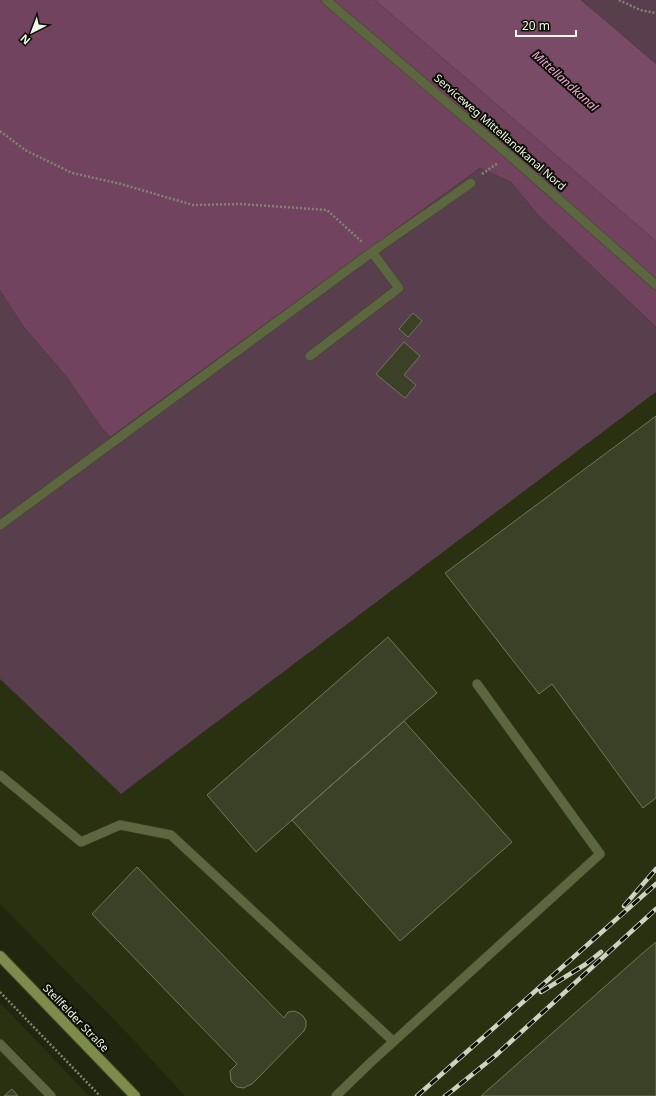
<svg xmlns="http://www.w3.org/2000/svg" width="656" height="1096" viewBox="0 0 656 1096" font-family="'Noto Sans',sans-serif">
<rect width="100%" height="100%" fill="#21270e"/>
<path fill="#2a3111" d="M 656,392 L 656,1096 L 185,1096 L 128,1034 L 0,904 L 0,679 L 121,794 Z
M 0,1003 L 12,1015 L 89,1096 L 0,1096 Z"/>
<path fill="#593e4e" d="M 581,0 L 656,0 L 656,64 Z
M 480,168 L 511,182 L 539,216 L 656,327 L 656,392 L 121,794 L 0,679 L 0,290 L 23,326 L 66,376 L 101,427 L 110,437 Z"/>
<path fill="#71435f" d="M 0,0 L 375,0 L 656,241 L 656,327 L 539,216 L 511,182 L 480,168 L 110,437 L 101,427 L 66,376 L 23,326 L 0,290 Z"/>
<path fill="#794b67" d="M 375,0 L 581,0 L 656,64 L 656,241 Z"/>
<path fill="#3a4127" stroke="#70785c" d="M 413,313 L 422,321 L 408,337 L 399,329 Z
M 404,342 L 420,356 L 404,375 L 416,385 L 405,398 L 376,374 Z
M 656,416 L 656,798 L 643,808 L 552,684 L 539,694 L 445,573 Z
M 388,637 L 437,693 L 404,721 L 256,852 L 207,795 Z
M 404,721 L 512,842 L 400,941 L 292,820 Z
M 137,867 L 284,1018 L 288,1012 L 294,1011 L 299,1013 L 303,1016 L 306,1021 L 306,1026 L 304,1031 L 252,1084 L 247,1086 L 244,1088 L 237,1087 L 231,1081 L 230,1071 L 237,1064 L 92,914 Z
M 656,942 L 656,1096 L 481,1096 L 644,952 Z
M 12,1089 L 18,1096 L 4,1096 Z"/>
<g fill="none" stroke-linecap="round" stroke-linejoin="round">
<g stroke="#3e442d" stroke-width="10">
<path id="lane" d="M 326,0 L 509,155 L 656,285
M 310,356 L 399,288 L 372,252
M 0,525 L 372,252 L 471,183
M 0,775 L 81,842 L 120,825 L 171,835 L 393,1041
M 0,1044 L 51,1096
M 336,1096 L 370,1063 L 600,854 L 477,684"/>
</g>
<g stroke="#3e442d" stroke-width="12">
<path id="secondary" d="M 0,956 L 135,1096"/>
</g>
<path stroke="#808671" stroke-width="2.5" stroke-dasharray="2 2" stroke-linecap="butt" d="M 619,0 L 640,10 L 656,13
M 0,131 L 25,150 L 72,173 L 121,184 L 193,205 L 241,204 L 327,210 L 362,242
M 482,174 L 498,163
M 0,992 L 100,1096"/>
<use href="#lane" stroke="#5c673f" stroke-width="9"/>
<use href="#secondary" stroke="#7c8c4b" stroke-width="10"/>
<g stroke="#cfd4c2" stroke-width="4.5">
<path id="rail" d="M 624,906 L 656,869
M 541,992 L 586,964 L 601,952
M 417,1096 L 656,884
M 445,1096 L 453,1090 L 495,1056 L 656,909"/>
</g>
<use href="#rail" stroke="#0c0f05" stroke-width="3" stroke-dasharray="9" stroke-linecap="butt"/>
</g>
<g text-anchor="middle" stroke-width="4" stroke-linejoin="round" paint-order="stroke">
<g font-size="11" fill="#f3f8e8" stroke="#0c0f05">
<text transform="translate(500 132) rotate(41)" y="4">Serviceweg Mittellandkanal Nord</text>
<text transform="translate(76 1018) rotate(46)" y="4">Stellfelder Straße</text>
</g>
<g font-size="12" font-style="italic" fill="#f4a9d5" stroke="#0c0f05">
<text transform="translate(565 81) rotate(42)" y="4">Mittellandkanal</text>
</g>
</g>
<g transform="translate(32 32) rotate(222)" stroke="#0c0f05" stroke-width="3" paint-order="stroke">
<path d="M0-3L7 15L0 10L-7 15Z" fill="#f3f8e8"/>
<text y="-6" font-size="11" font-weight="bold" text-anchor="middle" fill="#f3f8e8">N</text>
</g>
<path d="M516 30v6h60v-6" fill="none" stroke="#f3f8e8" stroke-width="2"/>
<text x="522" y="30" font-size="12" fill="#f3f8e8" stroke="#0c0f05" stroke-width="3" paint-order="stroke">20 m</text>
</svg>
